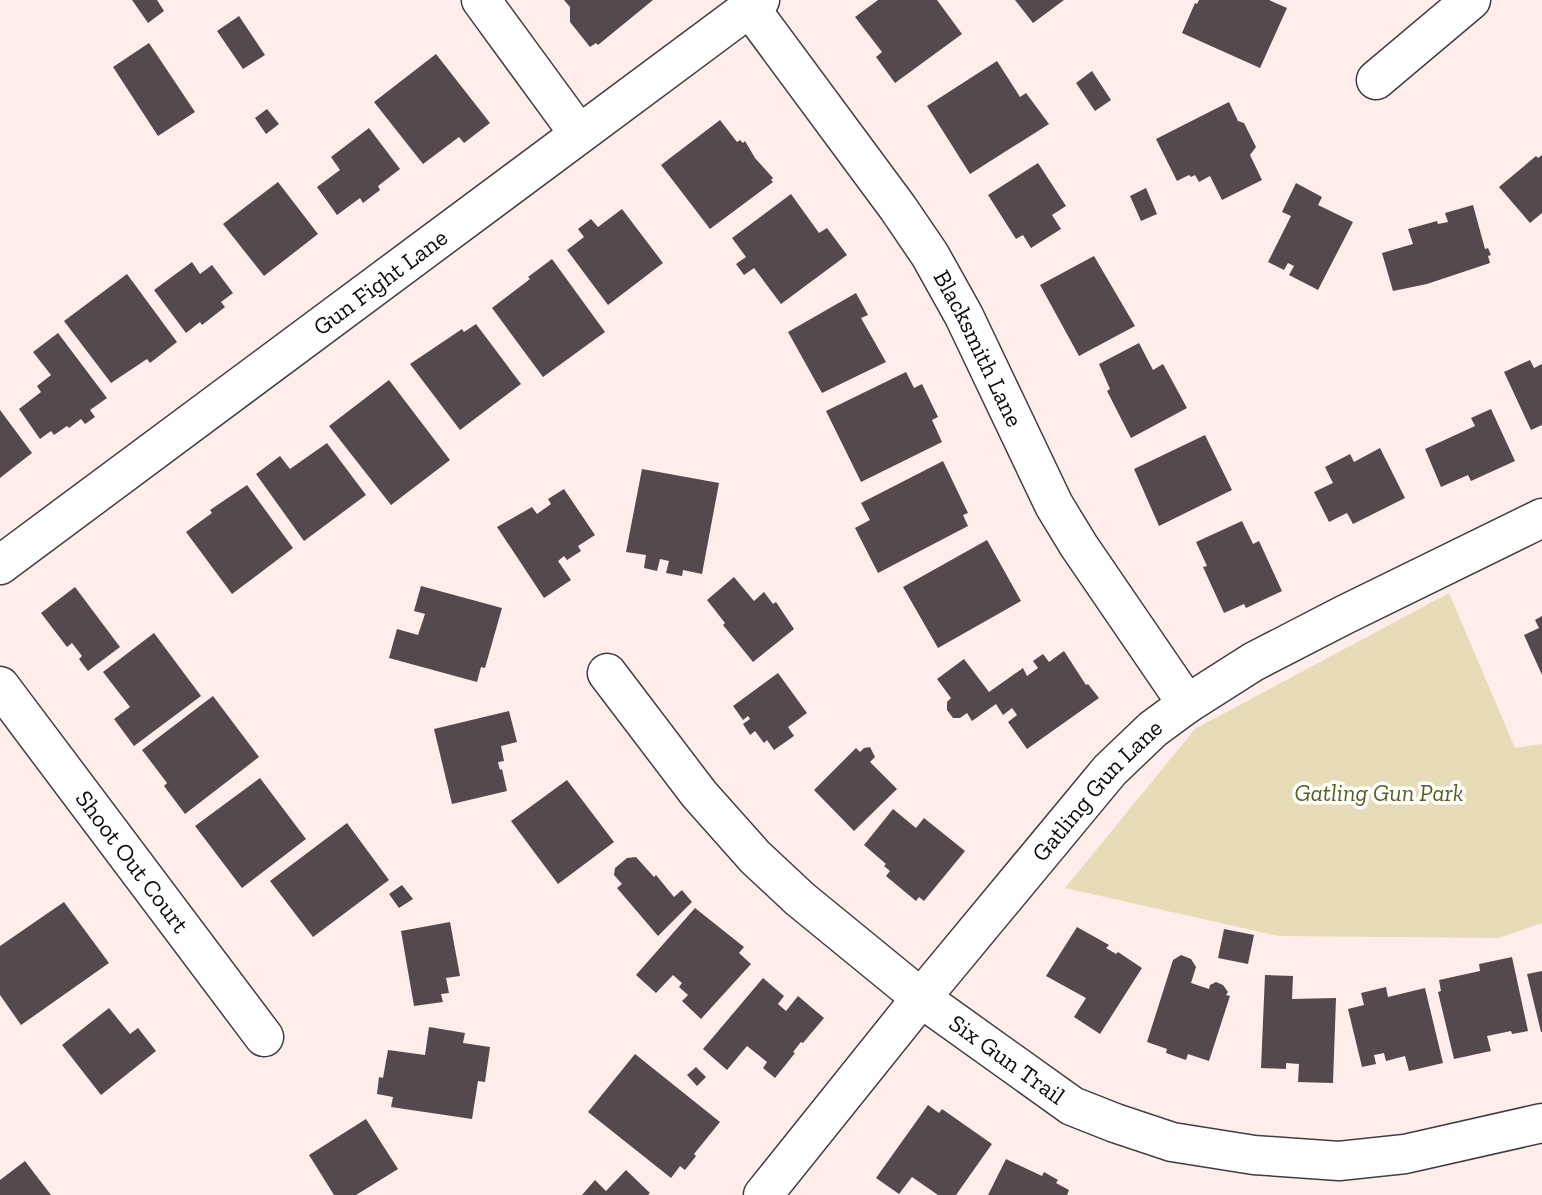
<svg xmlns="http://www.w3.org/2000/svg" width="1542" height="1195" viewBox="0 0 1542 1195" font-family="'Zilla Slab',serif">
<rect width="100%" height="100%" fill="#feedeb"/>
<path fill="#e6dcb7" d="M 1449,593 L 1515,748 L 1542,744 L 1542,923 L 1498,938 L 1279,936 L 1065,888 L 1195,729 Z"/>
<path fill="#54494c" d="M 132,0 L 157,0 L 164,11 L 148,23 Z
M 564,0 L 653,0 L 598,45 L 596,43 L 590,47 L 570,22 L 570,7 Z
M 878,0 L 937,0 L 962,34 L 895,83 L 876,57 L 882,52 L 855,17 Z
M 1015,0 L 1064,0 L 1033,23 Z
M 1199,0 L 1269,0 L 1287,8 L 1260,68 L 1182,33 L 1195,3 L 1197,4 Z
M 239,16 L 265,55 L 243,69 L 217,31 Z
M 149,43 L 195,112 L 158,136 L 113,67 Z
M 436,54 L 490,123 L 464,143 L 459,137 L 423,164 L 374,102 Z
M 997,61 L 1020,97 L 1026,93 L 1049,124 L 970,174 L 927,106 Z
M 1092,71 L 1111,100 L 1095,111 L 1076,83 Z
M 1229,102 L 1238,121 L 1244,123 L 1256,147 L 1250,155 L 1262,180 L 1222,200 L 1210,176 L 1199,182 L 1195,175 L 1191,177 L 1189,175 L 1177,181 L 1156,139 Z
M 267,109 L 279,124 L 266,134 L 255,118 Z
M 720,120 L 737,142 L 740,140 L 743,143 L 745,141 L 755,158 L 773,178 L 771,180 L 773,182 L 710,229 L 661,165 Z
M 369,128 L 400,169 L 378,186 L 380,190 L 363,203 L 360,198 L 337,215 L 317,187 L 340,170 L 331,157 Z
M 1542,155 L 1542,213 L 1530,223 L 1499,187 L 1536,156 L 1538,158 Z
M 1038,163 L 1066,206 L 1052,215 L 1061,229 L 1031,248 L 1023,235 L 1016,239 L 988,195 Z
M 278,182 L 318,234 L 264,276 L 223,224 Z
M 1296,183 L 1322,197 L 1318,205 L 1353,222 L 1318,290 L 1289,275 L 1294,266 L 1288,263 L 1284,270 L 1268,262 L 1291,216 L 1282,212 Z
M 1146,188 L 1157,214 L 1141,221 L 1130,196 Z
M 791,194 L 819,233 L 827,228 L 847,255 L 781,304 L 754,268 L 744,275 L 736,264 L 746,257 L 732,238 Z
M 1473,205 L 1485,249 L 1488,248 L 1491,255 L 1488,256 L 1490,263 L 1427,284 L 1393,291 L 1382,253 L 1413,244 L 1408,229 L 1437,221 L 1438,224 L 1448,222 L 1445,213 Z
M 622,209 L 663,263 L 608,305 L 567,250 L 584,237 L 578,229 L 591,219 L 598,227 Z
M 1094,256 L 1135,326 L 1079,356 L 1040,285 Z
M 552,259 L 605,332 L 543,377 L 492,308 L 530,279 L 528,277 Z
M 192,262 L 200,274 L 212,265 L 233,293 L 221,302 L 225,307 L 202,325 L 200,322 L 186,333 L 154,290 Z
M 127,274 L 177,342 L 150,363 L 147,359 L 111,383 L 64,321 Z
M 856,293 L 868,315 L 861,318 L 886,362 L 822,393 L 788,332 Z
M 476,324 L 521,384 L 460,430 L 410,364 L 462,329 L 464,332 Z
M 58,333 L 107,398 L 90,410 L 95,417 L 85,424 L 81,419 L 69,428 L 67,426 L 54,435 L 51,431 L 40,439 L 19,409 L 41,392 L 37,386 L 51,375 L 33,352 Z
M 1139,343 L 1153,370 L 1163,364 L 1187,408 L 1131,438 L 1107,391 L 1110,389 L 1099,364 Z
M 1530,360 L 1534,368 L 1542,364 L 1542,425 L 1531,430 L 1504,372 Z
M 906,372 L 914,388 L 922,384 L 938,417 L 932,420 L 942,442 L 861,482 L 826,411 Z
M 389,380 L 450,460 L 391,505 L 329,426 Z
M 1491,409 L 1515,461 L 1471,481 L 1468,475 L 1441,487 L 1425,449 L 1475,426 L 1471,418 Z
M 0,410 L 32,453 L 0,478 Z
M 1205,435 L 1232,490 L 1159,526 L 1134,469 Z
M 327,443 L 366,495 L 304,541 L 256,474 L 280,456 L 290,469 Z
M 1380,448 L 1405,498 L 1353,524 L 1347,513 L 1329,522 L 1314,492 L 1333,483 L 1325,467 L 1350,454 L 1354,462 Z
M 943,461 L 968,513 L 963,515 L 968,526 L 878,573 L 855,528 L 870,520 L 861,503 Z
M 642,469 L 719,483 L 702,574 L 683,570 L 682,576 L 666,573 L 669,561 L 660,559 L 657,571 L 644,568 L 646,555 L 626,552 Z
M 247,485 L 293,548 L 232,594 L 186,532 L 212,513 L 210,510 Z
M 564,489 L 595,535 L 578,546 L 581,551 L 567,560 L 564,556 L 558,561 L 571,580 L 544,598 L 497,527 L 532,507 L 537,514 L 551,504 L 548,499 Z
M 1242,521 L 1253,544 L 1259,541 L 1282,591 L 1246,608 L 1244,604 L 1224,613 L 1203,567 L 1207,566 L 1196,542 Z
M 987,540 L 1021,601 L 938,648 L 903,587 Z
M 734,577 L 754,601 L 764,592 L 773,604 L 776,602 L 794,629 L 753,662 L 723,625 L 725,623 L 707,600 Z
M 421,586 L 502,608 L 485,668 L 481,667 L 477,682 L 389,658 L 397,629 L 418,635 L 425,614 L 414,611 Z
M 75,587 L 120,647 L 88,671 L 79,659 L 82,656 L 72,643 L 67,647 L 41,613 Z
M 1542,616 L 1542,675 L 1524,635 L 1539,628 L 1535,620 Z
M 154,633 L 201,696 L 134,746 L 114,719 L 130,707 L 103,672 Z
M 1064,651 L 1086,685 L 1088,684 L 1099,698 L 1027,749 L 1008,722 L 1017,715 L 1012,708 L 1003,715 L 996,704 L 972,721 L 967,713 L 960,718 L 953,718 L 947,710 L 947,702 L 951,698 L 937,679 L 964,659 L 989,692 L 1023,668 L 1027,676 L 1038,668 L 1033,661 L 1043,654 L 1049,662 Z
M 778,673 L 807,713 L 788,727 L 794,736 L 774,750 L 767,740 L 764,743 L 755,731 L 750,735 L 743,724 L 750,719 L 748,716 L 743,720 L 733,706 Z
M 213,696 L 259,757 L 185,814 L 164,786 L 167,783 L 142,750 Z
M 509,711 L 517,742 L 501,746 L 504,761 L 498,762 L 500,770 L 502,769 L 507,791 L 452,804 L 434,729 Z
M 870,747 L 875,757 L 870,762 L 897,789 L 854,831 L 814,790 L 856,748 L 860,752 L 864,748 Z
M 260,778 L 306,839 L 242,888 L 195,826 Z
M 567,780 L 614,842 L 558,884 L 511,821 Z
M 893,809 L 916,828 L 924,818 L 965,851 L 924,901 L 919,897 L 916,901 L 886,876 L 890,871 L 884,866 L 886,864 L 864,845 Z
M 347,823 L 389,880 L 313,937 L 270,881 Z
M 636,857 L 654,877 L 656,875 L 674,897 L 682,890 L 692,902 L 658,936 L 617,888 L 622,884 L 614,875 L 615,868 L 627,858 Z
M 402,885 L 413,899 L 399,908 L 389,894 Z
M 64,902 L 109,963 L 21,1025 L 0,995 L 0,946 Z
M 695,908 L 744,947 L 739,953 L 751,964 L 701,1019 L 682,1001 L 688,995 L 679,987 L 682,983 L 673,975 L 656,993 L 636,975 Z
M 450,922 L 460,976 L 446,978 L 449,993 L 441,994 L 443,1002 L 414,1006 L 401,931 Z
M 1077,927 L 1109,945 L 1106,948 L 1116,954 L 1118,952 L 1142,968 L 1100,1034 L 1074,1017 L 1086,998 L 1046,976 Z
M 1224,929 L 1254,935 L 1248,964 L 1218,958 Z
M 1181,955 L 1191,959 L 1196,967 L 1191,983 L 1209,989 L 1210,985 L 1216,982 L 1223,985 L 1228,992 L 1226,995 L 1230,996 L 1209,1061 L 1188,1054 L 1186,1060 L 1166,1053 L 1167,1049 L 1147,1042 L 1173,960 Z
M 1512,957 L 1528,1031 L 1512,1034 L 1511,1031 L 1487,1036 L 1491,1051 L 1454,1059 L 1438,992 L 1441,991 L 1439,980 L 1480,971 L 1479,964 Z
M 1542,971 L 1542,1032 L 1541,1032 L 1527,974 Z
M 1265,975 L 1293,976 L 1292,999 L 1336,998 L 1333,1083 L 1298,1082 L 1299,1064 L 1286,1063 L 1286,1069 L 1261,1068 Z
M 763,978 L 784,996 L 778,1004 L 786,1011 L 798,996 L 824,1018 L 803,1043 L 801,1042 L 793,1052 L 795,1053 L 775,1078 L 763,1068 L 767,1062 L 747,1046 L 727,1070 L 703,1049 Z
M 1386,987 L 1388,997 L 1425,988 L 1443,1063 L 1409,1071 L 1405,1056 L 1386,1061 L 1384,1053 L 1374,1055 L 1376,1064 L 1362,1067 L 1348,1009 L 1364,1005 L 1361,993 Z
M 109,1008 L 130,1034 L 138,1028 L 156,1051 L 101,1095 L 62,1045 Z
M 429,1027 L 465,1033 L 463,1043 L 490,1047 L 485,1082 L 478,1081 L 472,1119 L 391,1107 L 393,1097 L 377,1094 L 379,1077 L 383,1078 L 388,1050 L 425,1055 Z
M 635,1054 L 720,1122 L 694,1154 L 696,1156 L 685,1170 L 680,1166 L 671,1178 L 588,1112 Z
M 696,1067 L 706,1077 L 697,1086 L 687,1075 Z
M 928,1105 L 939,1113 L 942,1109 L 992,1144 L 956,1195 L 938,1195 L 912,1177 L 899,1194 L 876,1178 Z
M 366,1119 L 398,1169 L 356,1195 L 334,1195 L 309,1155 Z
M 1006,1159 L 1042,1176 L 1044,1172 L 1058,1180 L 1056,1183 L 1069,1190 L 1067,1195 L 988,1195 Z
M 25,1161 L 51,1195 L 0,1195 L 0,1180 Z
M 626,1170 L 650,1193 L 648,1195 L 582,1195 L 595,1180 L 606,1191 Z"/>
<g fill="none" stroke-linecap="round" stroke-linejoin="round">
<g stroke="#3f3f3f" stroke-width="41">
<g id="minor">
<path d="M 481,0 L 579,134"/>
<path id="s1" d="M 750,8 L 898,208 L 930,255 L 964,316 L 1054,505 L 1079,546 L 1187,704"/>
<path d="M 1376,80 L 1471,0"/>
<path id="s2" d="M 0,565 L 760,0"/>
<path id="s3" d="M 607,673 L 699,794 L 755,857 L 800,899 L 921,998 L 1072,1106 L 1115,1123 L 1172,1142 L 1254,1155 L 1339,1161 L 1405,1154 L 1542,1123"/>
<path id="s4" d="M 0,686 L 264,1037"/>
<path id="s5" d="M 763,1195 L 921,998 L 1110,770 L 1153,729 L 1187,704 L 1253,662 L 1344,615 L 1542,518"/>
</g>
</g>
<use href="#minor" stroke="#fff" stroke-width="38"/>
</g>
<g text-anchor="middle" stroke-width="7" stroke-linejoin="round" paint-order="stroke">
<g font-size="24" fill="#0c0c0c" stroke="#fff">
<text dy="8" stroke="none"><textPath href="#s2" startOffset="474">Gun Fight Lane</textPath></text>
<text dy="8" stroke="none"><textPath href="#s1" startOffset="411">Blacksmith Lane</textPath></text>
<text dy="8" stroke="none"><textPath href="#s5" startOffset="525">Gatling Gun Lane</textPath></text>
<text dy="8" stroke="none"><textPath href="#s4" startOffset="220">Shoot Out Court</textPath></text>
<text dy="8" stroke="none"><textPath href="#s3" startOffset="560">Six Gun Trail</textPath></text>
</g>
<g font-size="24" font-style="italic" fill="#595f20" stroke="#fff">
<text x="1379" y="801">Gatling Gun Park</text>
</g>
</g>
</svg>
